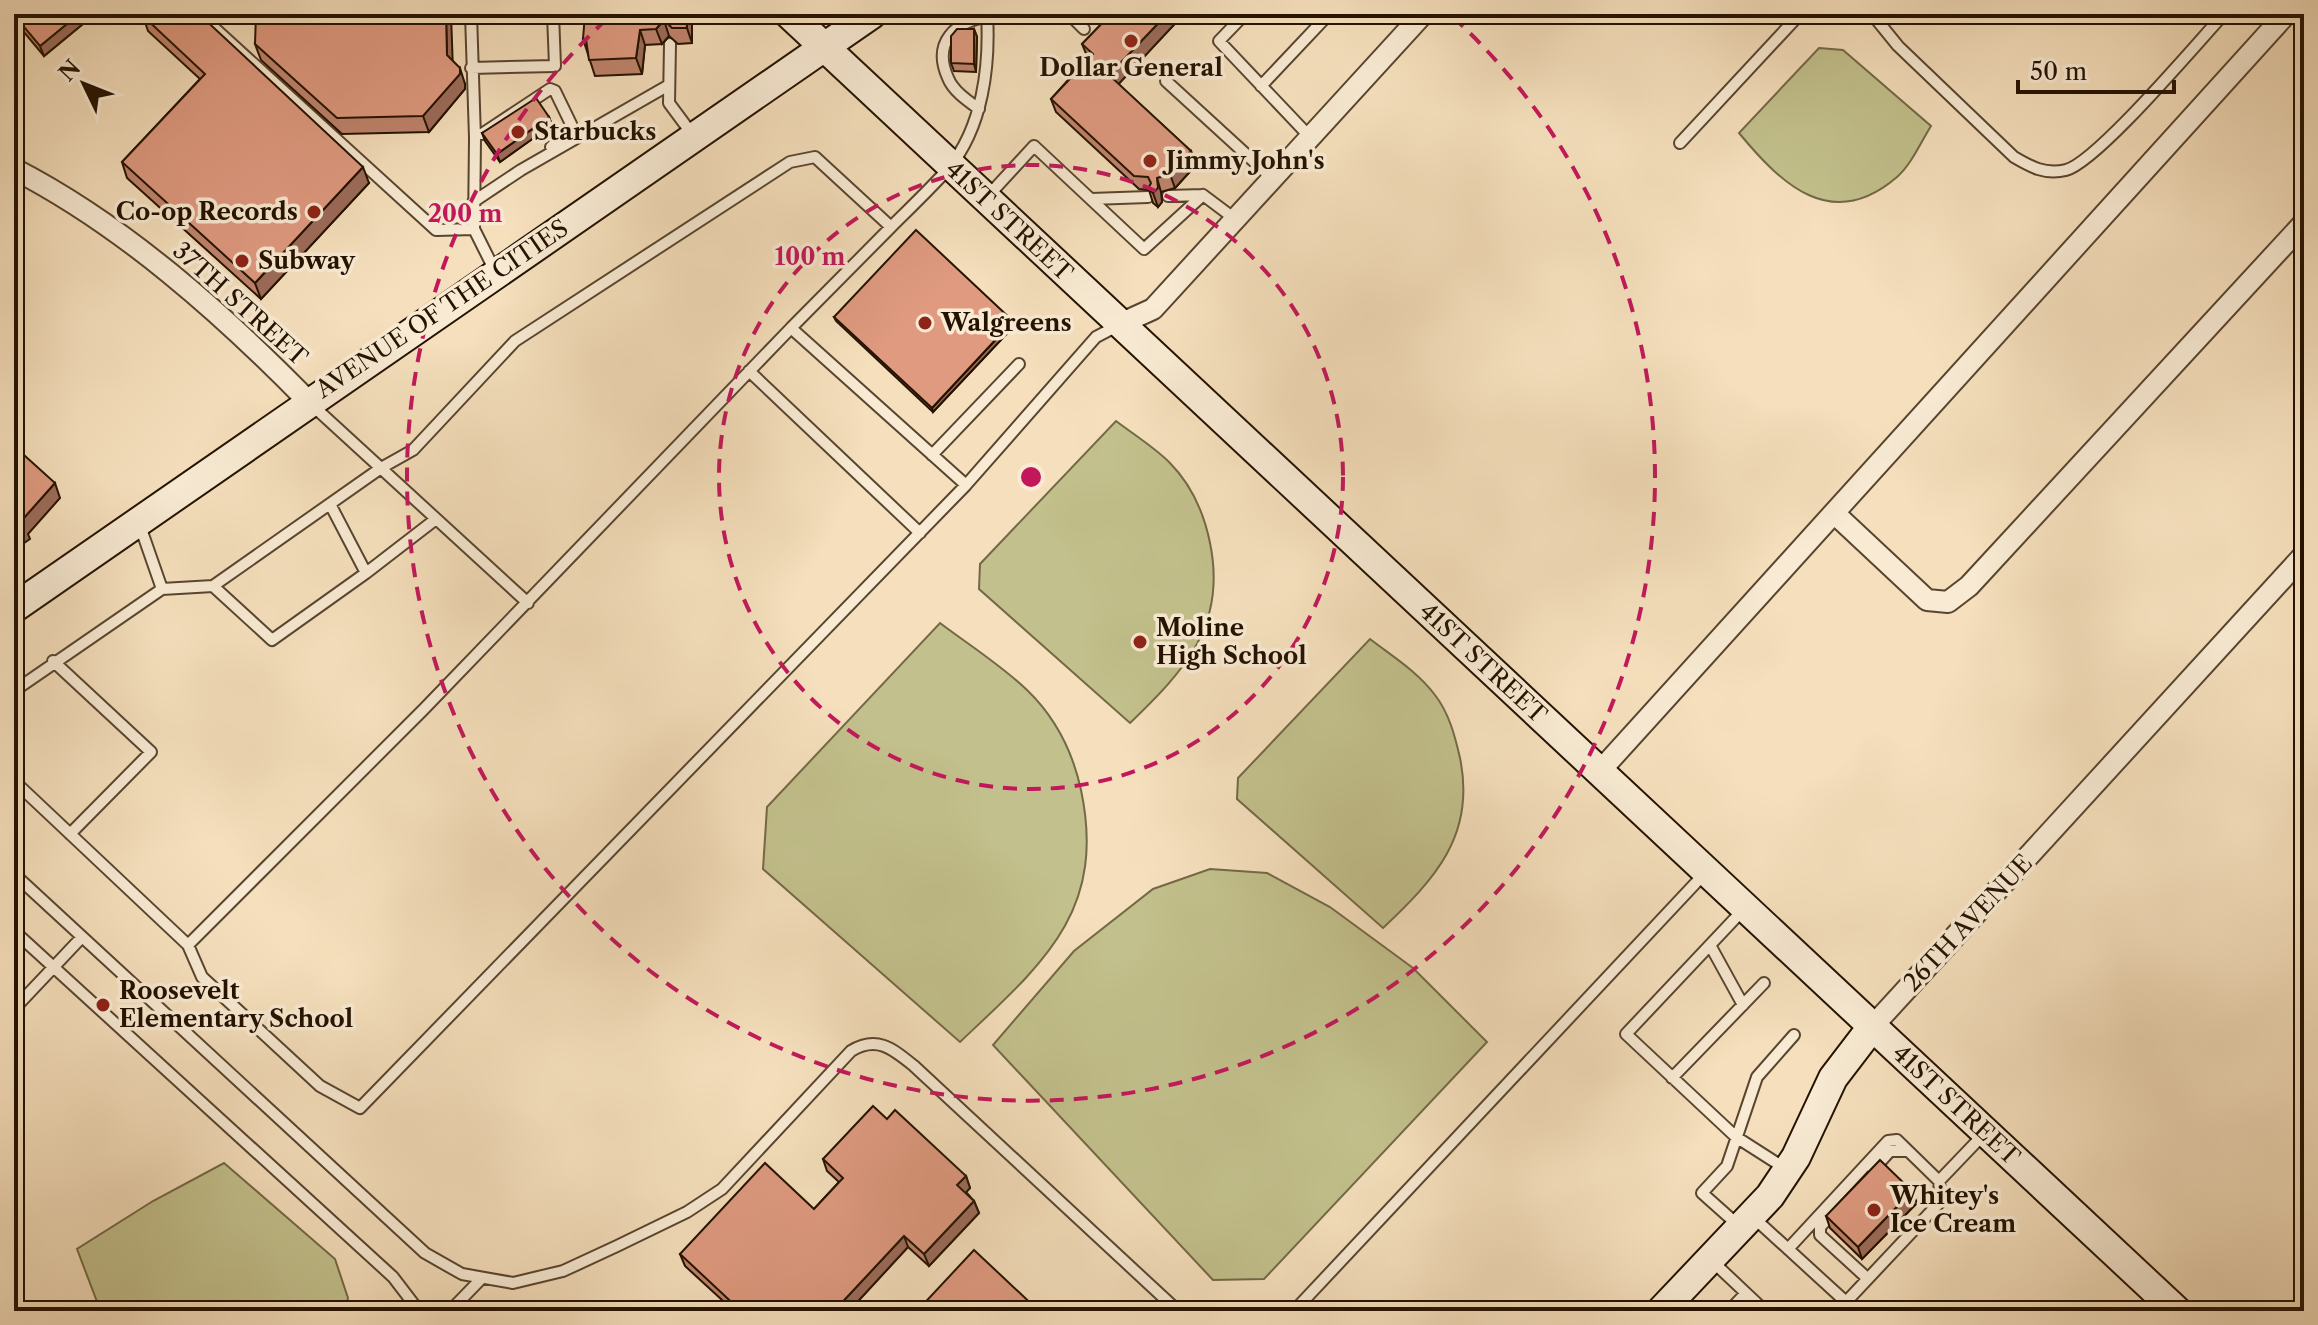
<svg xmlns="http://www.w3.org/2000/svg" width="2318" height="1325" viewBox="0 0 2318 1325" font-family="'Libre Caslon Text',serif">
<rect width="100%" height="100%" fill="#f5dfbc"/>
<filter id="stains"><feTurbulence type="fractalNoise" baseFrequency=".0025" numOctaves="4"/><feColorMatrix values="0 0 0 0 .2 0 0 0 0 .09 0 0 0 0 .02 0 0 0 .5 -.17"/></filter>
<radialGradient id="worn" r=".72"><stop offset=".6" stop-color="#630" stop-opacity="0"/><stop offset="1" stop-color="#630" stop-opacity=".3"/></radialGradient>
<path fill="#c2c08c" stroke="#736946" stroke-width="2" d="M 1819,48 L 1843,50 L 1931,126 C 1921,142 1911,165 1897,177 C 1832,233 1782,185 1739,133 Z
M 1116,421 C 1133,434 1154,447 1169,462 C 1191,484 1204,513 1210,543 C 1227,625 1185,670 1130,723 L 979,589 L 980,564 Z
M 940,623 C 969,645 1001,665 1027,690 C 1055,717 1073,753 1081,790 C 1107,913 1041,965 960,1042 L 763,869 L 767,807 Z
M 1370,639 C 1392,656 1418,672 1435,695 C 1449,713 1455,736 1460,758 C 1476,835 1435,879 1383,928 L 1237,799 L 1238,778 Z
M 1210,869 L 1267,873 L 1330,907 L 1413,968 L 1487,1042 L 1264,1279 L 1213,1280 L 993,1045 L 1074,951 L 1153,889 Z
M 224,1163 L 335,1259 L 348,1298 L 345,1311 L 97,1311 L 99,1307 L 77,1249 L 153,1201 Z"/>
<g fill="none" stroke-linecap="round" stroke-linejoin="round">
<g stroke="#58452f" stroke-width="14">
<path id="lane" d="M 199,14 L 436,230 L 474,229 L 495,271
M 471,14 L 475,138 L 474,229
M 1069,14 L 1084,29
M 1245,14 L 1219,41 L 1310,137
M 1872,14 L 1898,46 L 2014,157 C 2031,167 2045,175 2066,170 C 2097,162 2197,43 2224,14
M 670,44 L 669,103 L 692,134
M 471,68 L 555,66 L 553,14
M 1166,81 L 1272,178
M 1261,86 L 1329,14
M 979,109 C 968,101 953,91 948,78 C 932,42 955,22 988,16
M 482,134 L 550,89 L 555,91 L 571,124 L 566,134 L 551,147
M 1680,143 L 1800,14
M 988,196 L 1034,146 L 1144,249 L 1203,195 L 1235,219
M 1168,196 L 1203,195
M 1091,199 L 1148,197
M 473,202 L 521,170 L 669,85
M 891,227 L 791,328 L 966,485
M 749,371 L 920,533
M 14,404 L 16,402
M 312,405 L 528,603
M 932,455 L 1019,364
M 366,573 L 436,519
M 213,586 L 272,640 L 366,573 L 330,504
M 162,589 L 213,586 L 381,468 L 413,450 L 515,341 L 790,162 L 815,157 L 891,227 C 910,208 930,189 948,169 C 983,127 990,66 987,14
M 53,661 L 151,752 L 70,834
M 14,691 L 162,589 L 139,523
M 14,781 L 188,945 L 424,709 L 791,328
M 14,874 L 425,1253 L 462,1274 L 513,1283 L 563,1271 L 617,1246 L 687,1212 L 722,1189 L 851,1051 C 877,1035 893,1049 914,1066 L 1178,1311
M 1743,910 L 1626,1034 L 1736,1137 L 1786,1169
M 14,931 L 393,1277 L 419,1311
M 188,945 L 202,977 L 320,1086 L 360,1108 L 966,485 L 1096,337 L 1119,325
M 1710,945 L 1743,1005
M 14,1009 L 82,937
M 1672,1078 L 1764,983
M 1873,1170 L 1890,1151 L 1907,1151
M 1835,1211 L 1820,1227 L 1820,1235 L 1867,1278
M 1753,1217 L 1846,1302 L 1941,1201 L 1939,1181 L 1983,1135
M 1739,1226 L 1702,1193 L 1727,1166 L 1757,1077 L 1794,1035
M 1788,1249 L 1888,1141 L 1897,1140 L 1939,1181
M 1711,1260 L 1765,1311
M 450,1311 L 481,1279
M 1294,1311 L 1706,872
M 1729,1311 L 1746,1293"/>
</g>
<g stroke="#58452f" stroke-width="24">
<path id="street" d="M 14,169 C 123,225 223,314 308,401
M 1120,324 L 1153,309 L 1423,14
M 1834,513 L 1927,600 L 1948,602 L 1969,586 L 2304,223
M 1600,771 L 2286,14
M 1872,1027 L 2304,555"/>
</g>
<g stroke="#241200" stroke-width="32">
<path id="secondary" d="M 789,14 L 2177,1311
M 14,608 L 872,14
M 1661,1311 L 1770,1196 L 1796,1157 L 1833,1078 L 1872,1027"/>
</g>
<use href="#lane" stroke="#f8ead3" stroke-width="10"/>
<use href="#street" stroke="#f8ead3" stroke-width="20"/>
<use href="#secondary" stroke="#f8ead3" stroke-width="28"/>
</g>
<path fill="#c0846e" stroke="#241200" stroke-width="2" d="M 95,14 L 44,56 L 23,31 L 19,21 Z
M 1107,14 L 1184,14 L 1118,84 L 1191,151 L 1196,165 L 1175,188 L 1161,192 L 1162,202 L 1158,207 L 1153,203 L 1149,190 L 1139,189 L 1056,112 L 1051,99 L 1088,58 L 1082,44 L 1109,16 Z
M 662,15 L 692,22 L 692,43 L 678,44 L 669,36 L 662,44 L 645,45 L 642,74 L 595,76 L 583,39 Z
M 143,16 L 369,183 L 261,299 L 127,178 L 122,162 L 200,79 L 148,31 Z
M 974,29 L 977,37 L 976,72 L 954,71 L 951,63 Z
M 255,44 L 452,61 L 465,84 L 465,89 L 429,132 L 342,134 L 261,60 Z
M 549,117 L 552,125 L 500,162 L 485,141 L 482,133 Z
M 834,317 L 1015,325 L 933,412 L 836,321 Z
M 887,1119 L 966,1176 L 970,1188 L 966,1192 L 974,1201 L 979,1213 L 929,1266 L 908,1247 L 849,1311 L 734,1311 L 685,1266 L 680,1254 L 814,1209 L 839,1182 L 827,1171 L 823,1159 Z
M 1917,1203 L 1862,1259 L 1830,1228 L 1826,1216 Z"/>
<path fill="#9c6c5a" stroke="#241200" stroke-width="2" d="M 79,14 L 95,14 L 44,56 L 40,46 Z
M 446,14 L 451,14 L 453,71 L 447,55 Z
M 686,14 L 689,14 L 692,22 L 692,43 L 687,28 Z
M 1167,14 L 1184,14 L 1114,89 L 1109,75 Z
M 664,20 L 669,36 L 662,44 L 656,29 Z
M 974,29 L 977,37 L 976,72 L 974,64 Z
M 640,30 L 645,45 L 642,74 L 636,58 Z
M 460,68 L 465,84 L 465,89 L 429,132 L 423,116 Z
M 549,117 L 552,125 L 500,162 L 497,154 Z
M 1191,151 L 1196,165 L 1175,188 L 1170,174 Z
M 363,167 L 369,183 L 261,299 L 255,283 Z
M 1157,178 L 1161,192 L 1162,202 L 1158,207 L 1153,193 Z
M 1013,321 L 1015,325 L 933,412 L 932,408 Z
M 55,483 L 60,498 L 28,534 L 30,539 L 14,550 L 14,531 L 22,520 Z
M 966,1176 L 970,1188 L 962,1197 L 957,1185 Z
M 1912,1191 L 1917,1203 L 1862,1259 L 1858,1247 Z
M 974,1201 L 979,1213 L 929,1266 L 924,1254 Z
M 904,1236 L 908,1247 L 849,1311 L 834,1311 Z"/>
<path fill="#df9a80" stroke="#241200" stroke-width="2" d="M 28,14 L 79,14 L 40,46 L 19,21 Z
M 144,14 L 199,14 L 363,167 L 255,283 L 122,162 L 205,74 L 143,16 Z
M 256,14 L 446,14 L 447,55 L 460,68 L 460,74 L 423,116 L 337,118 L 255,44 Z
M 585,14 L 661,14 L 662,15 L 686,14 L 687,28 L 672,28 L 664,20 L 656,29 L 640,30 L 636,58 L 589,60 L 586,39 L 583,39 Z
M 1111,14 L 1167,14 L 1109,75 L 1191,151 L 1170,174 L 1157,178 L 1158,188 L 1153,193 L 1148,189 L 1151,183 L 1148,177 L 1134,176 L 1051,99 L 1093,54 L 1082,44 Z
M 957,29 L 974,29 L 974,64 L 951,63 L 951,36 Z
M 536,98 L 549,117 L 497,154 L 482,133 Z
M 916,230 L 1013,321 L 932,408 L 834,317 Z
M 14,446 L 55,483 L 22,520 L 24,523 L 14,531 Z
M 873,1106 L 887,1119 L 895,1110 L 966,1176 L 957,1185 L 974,1201 L 924,1254 L 904,1236 L 834,1311 L 741,1311 L 680,1254 L 765,1163 L 814,1209 L 843,1178 L 823,1159 Z
M 1880,1160 L 1912,1191 L 1858,1247 L 1826,1216 Z
M 974,1250 L 1039,1311 L 917,1311 Z"/>
<g fill="none" stroke="#c2185b" stroke-width="4" stroke-dasharray="14 10">
<circle cx="1031" cy="477" r="312"/>
<path d="M1453 17A624 624 0 1 1 609 17"/>
</g>
<g fill="#8f2418" stroke="#f8ead3" stroke-width="3">
<circle cx="1131" cy="41" r="8"/>
<circle cx="518" cy="132" r="8"/>
<circle cx="1150" cy="161" r="8"/>
<circle cx="314" cy="212" r="8"/>
<circle cx="242" cy="261" r="8"/>
<circle cx="925" cy="323" r="8"/>
<circle cx="1140" cy="642" r="8"/>
<circle cx="103" cy="1005" r="8"/>
<circle cx="1874" cy="1210" r="8"/>
</g>
<g text-anchor="middle" stroke-width="7" stroke-linejoin="round" paint-order="stroke">
<g font-size="24" font-weight="bold" fill="#241200" stroke="#f8ead3" text-anchor="start">
<text x="1131" y="76" text-anchor="middle">Dollar General</text>
<text x="534" y="140">Starbucks</text>
<text x="1166" y="169">Jimmy John's</text>
<text x="298" y="220" text-anchor="end">Co-op Records</text>
<text x="258" y="269">Subway</text>
<text x="941" y="331">Walgreens</text>
<text x="1156" y="636">Moline<tspan x="1156" dy="28">High School</tspan></text>
<text x="119" y="999">Roosevelt<tspan x="119" dy="28">Elementary School</tspan></text>
<text x="1890" y="1204">Whitey's<tspan x="1890" dy="28">Ice Cream</tspan></text>
</g>
<g font-size="24" fill="#241200" stroke="#f8ead3">
<text transform="translate(1009 221) rotate(43)" y="8">41ST STREET</text>
<text transform="translate(240 304) rotate(42)" y="8">37TH STREET</text>
<text transform="translate(442 309) rotate(-34)" y="8">AVENUE OF THE CITIES</text>
<text transform="translate(1483 663) rotate(43)" y="8">41ST STREET</text>
<text transform="translate(1968 923) rotate(-47)" y="8">26TH AVENUE</text>
<text transform="translate(1956 1105) rotate(43)" y="8">41ST STREET</text>
</g>
</g>
<circle cx="1031" cy="477" r="12" fill="#c2185b" stroke="#f8ead3" stroke-width="4"/>
<g font-size="24" text-anchor="middle" font-weight="bold" fill="#c2185b" stroke="#f8ead3" stroke-width="7" stroke-linejoin="round" paint-order="stroke">
<text x="465" y="222">200 m</text>
<text x="810" y="265">100 m</text>
</g>
<rect width="2318" height="1325" fill="none" stroke="#f5dfbc" stroke-width="48"/>
<rect x="16" y="16" width="2286" height="1293" fill="none" stroke="#241200" stroke-width="4"/>
<rect x="24" y="24" width="2270" height="1277" fill="none" stroke="#241200" stroke-width="2"/>
<g transform="translate(84 84) rotate(313)" stroke="#f8ead3" stroke-width="6" paint-order="stroke">
<path d="M0-6L14 30L0 20L-14 30Z" fill="#241200"/>
<text y="-12" font-size="22" font-weight="bold" text-anchor="middle" fill="#241200">N</text>
</g>
<path d="M2018 80v12h156v-12" fill="none" stroke="#241200" stroke-width="4"/>
<text x="2030" y="80" font-size="24" fill="#241200" stroke="#f8ead3" stroke-width="6" paint-order="stroke">50 m</text>
<rect width="100%" height="100%" filter="url(#stains)"/>
<rect width="100%" height="100%" fill="url(#worn)"/>
</svg>
